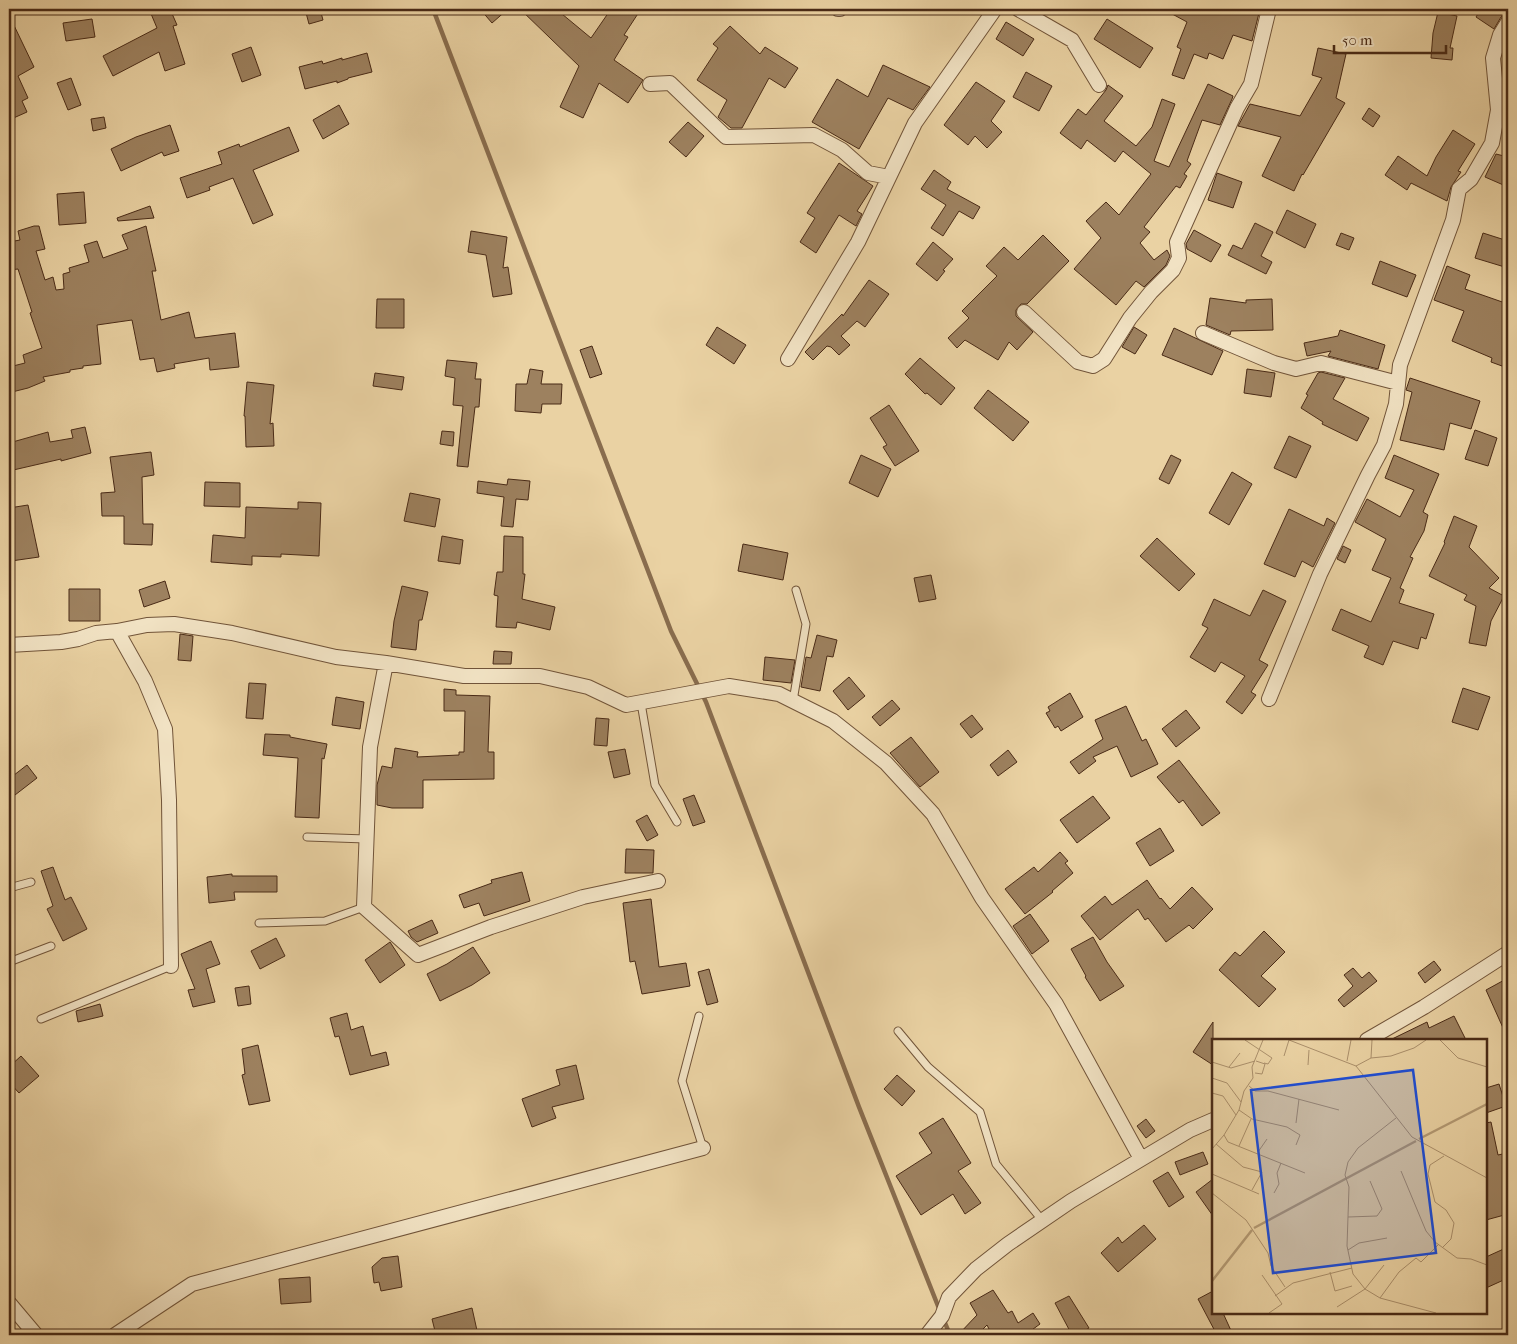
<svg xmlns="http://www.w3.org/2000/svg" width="1517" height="1344" viewBox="0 0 1517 1344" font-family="'IM FELL French Canon',serif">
<rect width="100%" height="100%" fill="#ead2a3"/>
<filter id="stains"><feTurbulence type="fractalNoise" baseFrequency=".004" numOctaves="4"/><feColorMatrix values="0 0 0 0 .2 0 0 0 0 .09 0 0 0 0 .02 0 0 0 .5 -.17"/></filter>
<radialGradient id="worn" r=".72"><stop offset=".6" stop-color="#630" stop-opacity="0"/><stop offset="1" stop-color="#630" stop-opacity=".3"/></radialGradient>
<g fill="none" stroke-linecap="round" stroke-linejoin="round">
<path stroke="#896d4e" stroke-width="4.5" d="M 433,9 L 671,631 L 706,702 L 859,1107 L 940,1311
M 943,1318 L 950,1335"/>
</g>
<path fill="#9d815f" stroke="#492a16" d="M 149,9 L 170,9 L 177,25 L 173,26 L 185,64 L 165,71 L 159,52 L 113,76 L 103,56 L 157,28 Z
M 305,9 L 320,9 L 323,20 L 309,24 Z
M 480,9 L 508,9 L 492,23 Z
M 520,9 L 556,9 L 591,38 L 611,9 L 641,9 L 624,35 L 628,37 L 614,60 L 643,80 L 628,103 L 599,83 L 583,118 L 560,107 L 579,66 Z
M 1163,9 L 1260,9 L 1252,41 L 1233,35 L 1223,59 L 1209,53 L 1207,59 L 1194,54 L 1184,79 L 1172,75 L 1181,49 L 1177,47 L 1187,22 Z
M 1481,9 L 1508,9 L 1508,13 L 1501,17 L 1494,29 L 1476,17 Z
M 1438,12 L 1457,16 L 1450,48 L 1453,48 L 1452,60 L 1431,58 L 1433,33 Z
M 9,15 L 34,67 L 18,76 L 28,98 L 22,101 L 27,112 L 9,120 Z
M 92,19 L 95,37 L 66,41 L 63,23 Z
M 1107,19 L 1153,48 L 1140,68 L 1094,39 Z
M 1006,22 L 1034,39 L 1023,56 L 996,39 Z
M 730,26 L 760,54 L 765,47 L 798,68 L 785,88 L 769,78 L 742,128 L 731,128 L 718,117 L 727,100 L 697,80 L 718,48 L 713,44 Z
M 251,47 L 261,75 L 242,82 L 232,54 Z
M 1318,48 L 1346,54 L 1336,98 L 1345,103 L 1303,175 L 1302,174 L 1294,191 L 1262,176 L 1281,137 L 1238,126 L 1250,104 L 1300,116 L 1322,78 L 1312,75 Z
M 367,53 L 372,72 L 348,78 L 348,79 L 337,83 L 337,81 L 305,89 L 299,67 L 322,61 L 323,64 L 342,58 L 342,60 Z
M 883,65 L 930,87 L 913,110 L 888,98 L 859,149 L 812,122 L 837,79 L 868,97 Z
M 1026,72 L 1052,86 L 1039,111 L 1013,97 Z
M 71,78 L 81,105 L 68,110 L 57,83 Z
M 976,82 L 1005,101 L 991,121 L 1002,132 L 987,148 L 975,136 L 968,145 L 944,125 Z
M 1208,84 L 1233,96 L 1232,99 L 1220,125 L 1202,120 L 1187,161 L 1191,164 L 1184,174 L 1187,176 L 1180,188 L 1176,186 L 1144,227 L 1150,232 L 1140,243 L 1154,260 L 1167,250 L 1170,256 L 1166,265 L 1144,287 L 1136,281 L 1116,305 L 1074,269 L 1101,238 L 1086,221 L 1106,202 L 1119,215 L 1151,174 L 1123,151 L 1115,162 L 1087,140 L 1081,149 L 1060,133 L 1078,109 L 1086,115 L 1106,90 L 1108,85 L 1123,96 L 1104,121 L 1136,146 L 1152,127 L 1162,99 L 1175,104 L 1154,161 L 1169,167 Z
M 339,105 L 349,124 L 323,139 L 313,120 Z
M 1369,108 L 1380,116 L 1373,127 L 1362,119 Z
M 104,117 L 106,128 L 93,131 L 91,119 Z
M 688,122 L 704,136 L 686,157 L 669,142 Z
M 170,125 L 179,151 L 164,156 L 162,152 L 121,171 L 111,149 L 136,137 Z
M 289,127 L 299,151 L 253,170 L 273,215 L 253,224 L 233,178 L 209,187 L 210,190 L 187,198 L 180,178 L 222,164 L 218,152 L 239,144 L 240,147 Z
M 1453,130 L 1475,144 L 1458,171 L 1461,172 L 1451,187 L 1447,201 L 1411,183 L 1407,190 L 1385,175 L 1398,156 L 1427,176 L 1436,157 Z
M 1496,154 L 1508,157 L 1508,187 L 1485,177 Z
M 839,163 L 873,186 L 857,211 L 862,214 L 856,226 L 839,215 L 816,253 L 800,242 L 815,218 L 807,213 Z
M 934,170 L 951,182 L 947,189 L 980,207 L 973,219 L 959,211 L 943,236 L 931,228 L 946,205 L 921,189 Z
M 1217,173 L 1242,182 L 1233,208 L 1208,200 Z
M 84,192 L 86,223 L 59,225 L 57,194 Z
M 150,206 L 154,218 L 118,221 L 117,218 Z
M 1287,210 L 1316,224 L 1305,248 L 1276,233 Z
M 1255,223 L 1273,232 L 1261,256 L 1272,262 L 1266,274 L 1228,255 L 1233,245 L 1242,249 Z
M 34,226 L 39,226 L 45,249 L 36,251 L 45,280 L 53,277 L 56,290 L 64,289 L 63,274 L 70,272 L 69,268 L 89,262 L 84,245 L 97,241 L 103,258 L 128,249 L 122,235 L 146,226 L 156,271 L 152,271 L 161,320 L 189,312 L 195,338 L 235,333 L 239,367 L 210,370 L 209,358 L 174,364 L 175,368 L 157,372 L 154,358 L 140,360 L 132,320 L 97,325 L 101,364 L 83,366 L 83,368 L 70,370 L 70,372 L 43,377 L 45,381 L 28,388 L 12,392 L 9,380 L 9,367 L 25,363 L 23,355 L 42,348 L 30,313 L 32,312 L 18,269 L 9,270 L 9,242 L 20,240 L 18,231 Z
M 1194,230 L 1221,245 L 1211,262 L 1187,249 L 1186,244 Z
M 471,231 L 507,237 L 503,268 L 508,267 L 512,294 L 493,297 L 486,255 L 468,252 Z
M 1341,233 L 1354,238 L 1349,250 L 1336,245 Z
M 1483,233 L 1508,241 L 1508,268 L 1475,258 Z
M 1043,235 L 1069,261 L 1027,304 L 1021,304 L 1016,310 L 1016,316 L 1033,332 L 1017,350 L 1009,342 L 998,360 L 965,340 L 957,348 L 948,338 L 969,318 L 962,311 L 997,276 L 986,266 L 1004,247 L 1018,260 Z
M 933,242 L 953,259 L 943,270 L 945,271 L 937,281 L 916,264 Z
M 1380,261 L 1416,275 L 1407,297 L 1372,284 Z
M 1447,266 L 1470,275 L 1465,289 L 1508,304 L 1508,347 L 1502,366 L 1491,362 L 1492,358 L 1452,341 L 1464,311 L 1434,300 Z
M 869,280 L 889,294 L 865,327 L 857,321 L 841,336 L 850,345 L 839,355 L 831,347 L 827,346 L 813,360 L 805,352 L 842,314 L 843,316 Z
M 1210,298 L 1246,303 L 1246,300 L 1272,299 L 1273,330 L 1231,331 L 1230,335 L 1206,325 Z
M 377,299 L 404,299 L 404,328 L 376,328 Z
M 717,327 L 746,345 L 734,364 L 706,345 Z
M 1134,327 L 1147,335 L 1135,354 L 1122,347 Z
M 1174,328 L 1223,351 L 1212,375 L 1162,355 Z
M 1340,330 L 1385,345 L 1378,369 L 1328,356 L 1331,351 L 1307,356 L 1304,343 L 1338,336 Z
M 592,346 L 602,374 L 590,378 L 580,350 Z
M 920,358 L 955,388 L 941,405 L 927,393 L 925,394 L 905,374 Z
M 447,360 L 477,363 L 475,379 L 481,379 L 479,407 L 475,407 L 468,467 L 457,466 L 463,406 L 453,405 L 455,378 L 445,376 Z
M 530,369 L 543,371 L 541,384 L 562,384 L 561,404 L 542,404 L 541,413 L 515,411 L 516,384 L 527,384 Z
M 1247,369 L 1275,373 L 1271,397 L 1244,393 Z
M 1321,372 L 1345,378 L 1333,399 L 1369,418 L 1357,441 L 1322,424 L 1323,422 L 1301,408 L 1308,395 L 1306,394 L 1318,373 Z
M 375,373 L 404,377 L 402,390 L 373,386 Z
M 1410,378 L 1480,401 L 1471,429 L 1450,423 L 1444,450 L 1400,440 L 1412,392 L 1406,390 Z
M 247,382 L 274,385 L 270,424 L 273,423 L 274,446 L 246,447 L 245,416 L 244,416 Z
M 988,390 L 1029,422 L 1013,441 L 974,408 Z
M 889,405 L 919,451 L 895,466 L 883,447 L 887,445 L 870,418 Z
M 85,427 L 91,453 L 61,461 L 61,459 L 9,471 L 9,443 L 48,432 L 50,442 L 73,438 L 71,430 Z
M 1475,430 L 1497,438 L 1488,466 L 1465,459 Z
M 442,431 L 454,432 L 453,446 L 440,444 Z
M 1289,436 L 1311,446 L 1296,478 L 1274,468 Z
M 151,452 L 154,475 L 142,477 L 143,524 L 153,524 L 152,545 L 124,544 L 124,516 L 102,516 L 101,493 L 115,492 L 110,457 Z
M 861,455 L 891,469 L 878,497 L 849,483 Z
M 1171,455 L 1181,460 L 1169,484 L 1159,479 Z
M 1394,455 L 1439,474 L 1423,512 L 1428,515 L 1424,531 L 1410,557 L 1413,558 L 1400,588 L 1404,590 L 1399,603 L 1434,614 L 1426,639 L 1421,637 L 1418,649 L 1393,641 L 1383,665 L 1364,657 L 1369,646 L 1332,630 L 1341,609 L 1371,622 L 1391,578 L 1372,570 L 1386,539 L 1355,522 L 1367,499 L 1400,517 L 1414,490 L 1385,478 Z
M 1232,472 L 1252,484 L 1229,525 L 1209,513 Z
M 508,479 L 530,481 L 528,500 L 516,499 L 513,527 L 501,526 L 504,497 L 477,493 L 478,481 L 507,485 Z
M 205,482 L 240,483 L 240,507 L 204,506 Z
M 410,493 L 440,499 L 435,527 L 404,521 Z
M 298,502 L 321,503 L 319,556 L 281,554 L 281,557 L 252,556 L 252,565 L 211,562 L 213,535 L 245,538 L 246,507 L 298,509 Z
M 28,505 L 39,557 L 11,561 L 9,546 L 9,508 Z
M 1289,509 L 1324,526 L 1327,518 L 1335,523 L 1313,567 L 1302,561 L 1295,577 L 1264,564 Z
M 1454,516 L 1477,526 L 1469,547 L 1499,578 L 1489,588 L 1504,596 L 1491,621 L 1486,646 L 1469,643 L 1476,606 L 1464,600 L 1467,595 L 1429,576 L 1445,543 L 1444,542 Z
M 442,536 L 463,540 L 460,564 L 438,561 Z
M 504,536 L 523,537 L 523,574 L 525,574 L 522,599 L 555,607 L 550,630 L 517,622 L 516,628 L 496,627 L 498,596 L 494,595 L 497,572 L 503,572 Z
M 1157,538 L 1195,574 L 1179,591 L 1140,556 Z
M 743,544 L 788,553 L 783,580 L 738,571 Z
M 1343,546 L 1351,550 L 1345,563 L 1337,559 Z
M 931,575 L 936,599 L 919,602 L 914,578 Z
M 165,581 L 170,598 L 144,607 L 139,590 Z
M 402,586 L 428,592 L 422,620 L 419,620 L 416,650 L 391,647 L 394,621 Z
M 69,589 L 100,589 L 100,621 L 69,621 Z
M 1263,590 L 1286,601 L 1259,660 L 1268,665 L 1251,692 L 1256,695 L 1242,714 L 1226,702 L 1245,676 L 1221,662 L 1215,672 L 1190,657 L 1208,628 L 1202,625 L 1214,599 L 1250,616 Z
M 180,634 L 193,636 L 191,661 L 178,660 Z
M 817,635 L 837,640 L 833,657 L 827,656 L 820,691 L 801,687 L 806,657 L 811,658 Z
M 494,651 L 512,652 L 511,664 L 493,664 Z
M 765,657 L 795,660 L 791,683 L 763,680 Z
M 849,677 L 865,696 L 848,710 L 833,691 Z
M 249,683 L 266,684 L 263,719 L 246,718 Z
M 1463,688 L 1490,697 L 1478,730 L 1452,722 Z
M 444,689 L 456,690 L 456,695 L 490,696 L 488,752 L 494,752 L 494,779 L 423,780 L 423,808 L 392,808 L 377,805 L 377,785 L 382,766 L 392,768 L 395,748 L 418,752 L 417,757 L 459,755 L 459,752 L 464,752 L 465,711 L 444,711 Z
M 1070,693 L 1083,717 L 1061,731 L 1058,726 L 1055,728 L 1046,713 L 1050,711 L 1048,707 Z
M 336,697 L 364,702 L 360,729 L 332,725 Z
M 892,700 L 900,709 L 880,726 L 872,717 Z
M 1126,706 L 1142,741 L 1146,739 L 1158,764 L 1131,777 L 1117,746 L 1093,757 L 1096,761 L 1079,774 L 1070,762 L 1103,739 L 1095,720 Z
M 1186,710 L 1200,728 L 1176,747 L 1162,729 Z
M 972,715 L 983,729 L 971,738 L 960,724 Z
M 596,718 L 609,719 L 607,746 L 594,745 Z
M 265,734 L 290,735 L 290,737 L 327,744 L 324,759 L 322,758 L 319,818 L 295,817 L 298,758 L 263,755 Z
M 911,737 L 939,772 L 920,787 L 890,753 Z
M 625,749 L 630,774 L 614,778 L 608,752 Z
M 1008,750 L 1017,762 L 998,776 L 990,765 Z
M 1179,760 L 1220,813 L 1202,826 L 1183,800 L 1179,803 L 1157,777 Z
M 27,765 L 37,778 L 15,795 L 9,787 L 9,779 Z
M 694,795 L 705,822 L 693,826 L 683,799 Z
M 1093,796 L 1110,818 L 1077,843 L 1060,820 Z
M 647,815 L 658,835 L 647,841 L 636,821 Z
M 1160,828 L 1174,851 L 1150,866 L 1136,843 Z
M 626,849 L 654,850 L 653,873 L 625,873 Z
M 1060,852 L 1068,861 L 1065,863 L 1073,873 L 1052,891 L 1053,892 L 1025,914 L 1005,889 L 1034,867 L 1038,872 Z
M 53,867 L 65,900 L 71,897 L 87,929 L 63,941 L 47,909 L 53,906 L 41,871 Z
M 522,872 L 530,901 L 484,916 L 479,903 L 464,908 L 459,895 L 492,883 L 491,880 Z
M 232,874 L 232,876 L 277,876 L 277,892 L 234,892 L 235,900 L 209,903 L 207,877 Z
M 1147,880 L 1160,899 L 1161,898 L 1170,909 L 1192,887 L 1213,909 L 1193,929 L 1189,925 L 1166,942 L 1148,918 L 1145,920 L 1138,909 L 1100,940 L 1081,916 L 1105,896 L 1112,905 Z
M 651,899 L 659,967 L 686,963 L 690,986 L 642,994 L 635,961 L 630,962 L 623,903 Z
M 1030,914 L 1049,941 L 1032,954 L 1013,926 Z
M 432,920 L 438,933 L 417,942 L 411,937 L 408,931 Z
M 1264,931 L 1285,952 L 1261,976 L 1276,989 L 1259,1007 L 1219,970 L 1235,952 L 1240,956 Z
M 1093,937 L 1107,962 L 1124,986 L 1100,1001 L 1085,977 L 1086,976 L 1071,949 Z
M 276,938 L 285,956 L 260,969 L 251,951 Z
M 211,941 L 220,964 L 206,969 L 215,1002 L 193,1007 L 188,990 L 195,989 L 181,954 Z
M 390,942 L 405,965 L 380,983 L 365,960 Z
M 473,947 L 490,973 L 472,985 L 440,1001 L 427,974 L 447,964 Z
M 1434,961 L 1441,970 L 1425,983 L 1418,973 Z
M 1353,968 L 1362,978 L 1369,972 L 1377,981 L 1344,1007 L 1338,1000 L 1353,986 L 1344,975 Z
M 709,969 L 718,1002 L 707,1005 L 698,972 Z
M 1508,978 L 1508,992 L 1504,995 L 1508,1004 L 1508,1039 L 1486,990 Z
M 249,986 L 251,1004 L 238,1006 L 235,988 Z
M 100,1004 L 103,1016 L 78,1022 L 76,1011 Z
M 347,1013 L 351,1030 L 363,1026 L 371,1056 L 386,1052 L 389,1065 L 350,1075 L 339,1036 L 335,1037 L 330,1018 Z
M 1454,1016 L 1466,1040 L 1390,1040 L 1427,1022 L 1429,1028 Z
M 1213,1022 L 1213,1065 L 1193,1052 Z
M 258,1045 L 270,1101 L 249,1105 L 242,1075 L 245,1074 L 242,1049 Z
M 21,1056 L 39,1076 L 19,1093 L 9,1082 L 9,1067 Z
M 576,1065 L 584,1099 L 552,1107 L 556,1118 L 532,1127 L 522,1099 L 560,1085 L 556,1070 Z
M 897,1075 L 915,1091 L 902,1106 L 884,1089 Z
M 1499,1084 L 1506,1106 L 1486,1113 L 1486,1088 Z
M 943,1118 L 971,1163 L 958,1171 L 981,1203 L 965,1214 L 953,1194 L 921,1215 L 896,1176 L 932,1153 L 919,1133 Z
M 1146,1119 L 1155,1131 L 1146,1138 L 1137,1126 Z
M 1491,1122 L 1498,1155 L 1507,1153 L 1508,1176 L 1503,1176 L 1508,1195 L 1508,1214 L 1486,1220 L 1486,1123 Z
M 1203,1152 L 1208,1164 L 1180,1175 L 1175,1162 Z
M 1168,1172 L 1184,1197 L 1169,1207 L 1153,1181 Z
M 1213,1179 L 1213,1216 L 1196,1192 Z
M 1144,1225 L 1156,1239 L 1118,1272 L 1101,1253 L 1118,1237 L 1122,1243 Z
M 1508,1247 L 1508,1278 L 1486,1288 L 1486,1257 Z
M 398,1256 L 402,1287 L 381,1291 L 379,1282 L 374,1283 L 372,1267 L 382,1258 Z
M 310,1277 L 311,1302 L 281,1304 L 279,1279 Z
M 993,1290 L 1008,1313 L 1012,1311 L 1018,1323 L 1033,1313 L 1040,1324 L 1025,1335 L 992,1335 L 987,1325 L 977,1335 L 958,1335 L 977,1315 L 970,1303 Z
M 1213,1291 L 1213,1313 L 1223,1313 L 1233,1335 L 1217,1335 L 1198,1299 Z
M 1069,1296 L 1089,1328 L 1077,1335 L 1072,1335 L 1055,1303 Z
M 472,1308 L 478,1335 L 436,1335 L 432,1319 Z"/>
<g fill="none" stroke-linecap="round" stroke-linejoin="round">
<g stroke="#715439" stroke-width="9">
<path id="lane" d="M 793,701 L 806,624 L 796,590
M 641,703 L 655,785 L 677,822
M 307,837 L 366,839
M 9,888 L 31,882
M 259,923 L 325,921 L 364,907
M 9,962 L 51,946
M 699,1016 L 682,1081 L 703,1148
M 41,1019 L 171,966
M 898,1031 L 928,1067 L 980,1112 L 996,1164 L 1042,1220"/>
</g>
<g stroke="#715439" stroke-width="16">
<path id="street" d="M 838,9 L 840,9
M 1018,9 L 1072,40 L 1099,85
M 650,84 L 670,83 L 726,137 L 814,135 L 842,150 L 868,173 L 889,177
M 1024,312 L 1078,362 L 1093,366 L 1104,359 L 1130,318 L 1151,292 L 1173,270 L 1179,258 L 1177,242 L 1237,108 L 1251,84 L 1269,9
M 1203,333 L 1274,363 L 1296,369 L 1321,363 L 1398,383
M 788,359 L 858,242 L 915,123 L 995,9
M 117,631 L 145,681 L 165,729 L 169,800 L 171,966
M 9,645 L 61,642 L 78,639 L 96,633 L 117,631 L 147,625 L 174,624 L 232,633 L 336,657 L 386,663 L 464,676 L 540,676 L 588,687 L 626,705 L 729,686 L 779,694 L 833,721 L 886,763 L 933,814 L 982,898 L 1056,1004 L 1141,1159
M 386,663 L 370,747 L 364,907 L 418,955 L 491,927 L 583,897 L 658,881
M 1269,699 L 1320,574 L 1368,475 L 1384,445 L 1396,404 L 1400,365 L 1453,220 L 1459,189 L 1471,179 L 1492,143 L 1498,110 L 1493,58 L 1500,35 L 1508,22
M 1367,1040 L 1424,1007 L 1508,953
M 9,1303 L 36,1335
M 115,1335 L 192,1284 L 703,1148
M 927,1335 L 942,1316 L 949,1297 L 976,1269 L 1008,1244 L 1071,1201 L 1190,1130 L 1213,1120"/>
</g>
<use href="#lane" stroke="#f1e2c3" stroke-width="7"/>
<use href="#street" stroke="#f1e2c3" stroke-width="14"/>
</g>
<g transform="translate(1212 1039)">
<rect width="275" height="275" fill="#ead2a3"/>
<path fill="none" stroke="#b39973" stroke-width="2.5" d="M 207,100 L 275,65M 42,189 L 204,102M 0,242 L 40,191"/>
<path fill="none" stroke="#aa8f6b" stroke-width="1" d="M 33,1 L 60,19 L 56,25 L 52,24M 51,1 L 40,28 L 41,39 L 32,52 L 27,71 L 40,80 L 75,88 L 88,96 L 84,106M 77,1 L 144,27 L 200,98 L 275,139M 228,1 L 246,19 L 275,28M 72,17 L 77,1M 159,19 L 160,1M 135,22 L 139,1M 0,23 L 19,29 L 43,22M 96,26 L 97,11M 144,27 L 159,19 L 179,17 L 202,9 L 214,1M 17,28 L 28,14M 43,34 L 50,35 L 53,25 L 44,22M 0,39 L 15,44 L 29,63M 37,47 L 43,52 L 56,52 L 127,71M 0,54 L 11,57 L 24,76M 184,79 L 146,109 L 136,123 L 133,136 L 137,148 L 135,207 L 141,235 L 153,250 L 168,259 L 224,274M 84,84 L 87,60M 12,96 L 16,103 L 93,134M 4,105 L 31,128 L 50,133 L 40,151M 27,107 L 39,80M 0,110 L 12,96 L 27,71M 46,113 L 55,100M 189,132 L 214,192 L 223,203 L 245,219 L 259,220 L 275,226M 0,135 L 47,155M 0,154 L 34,181 L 56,214 L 59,227 L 73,248M 62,154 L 67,145 L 65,134 L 69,124M 136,178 L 165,177 L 170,170 L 158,142M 230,209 L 239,200 L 242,184 L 234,171 L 223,163 L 216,135 L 218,126 L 232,117M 136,211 L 147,204 L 175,199M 118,233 L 123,252 L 140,247M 50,236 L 70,265 L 57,274M 63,257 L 81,244 L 140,229M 168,259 L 187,233 L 204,219 L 209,223 L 226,206M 125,268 L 153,250 L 172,226"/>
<path fill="#1d4ed8" fill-opacity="0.15" stroke="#1d4ed8" stroke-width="2.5" d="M 201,31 L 224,214 L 61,234 L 39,51 Z"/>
<rect width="275" height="275" fill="none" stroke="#492a16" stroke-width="2.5"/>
</g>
<rect width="1517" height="1344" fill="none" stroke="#ead2a3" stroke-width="30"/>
<rect x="10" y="10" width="1497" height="1324" fill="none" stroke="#492a16" stroke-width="2.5"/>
<rect x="15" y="15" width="1487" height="1314" fill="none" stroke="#492a16"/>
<path d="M1334 45v8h112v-8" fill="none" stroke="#492a16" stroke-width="2.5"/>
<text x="1342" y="45" font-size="15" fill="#492a16" stroke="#f1e2c3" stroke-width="4" paint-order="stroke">50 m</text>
<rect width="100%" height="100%" filter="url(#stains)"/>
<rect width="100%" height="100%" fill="url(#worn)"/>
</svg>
